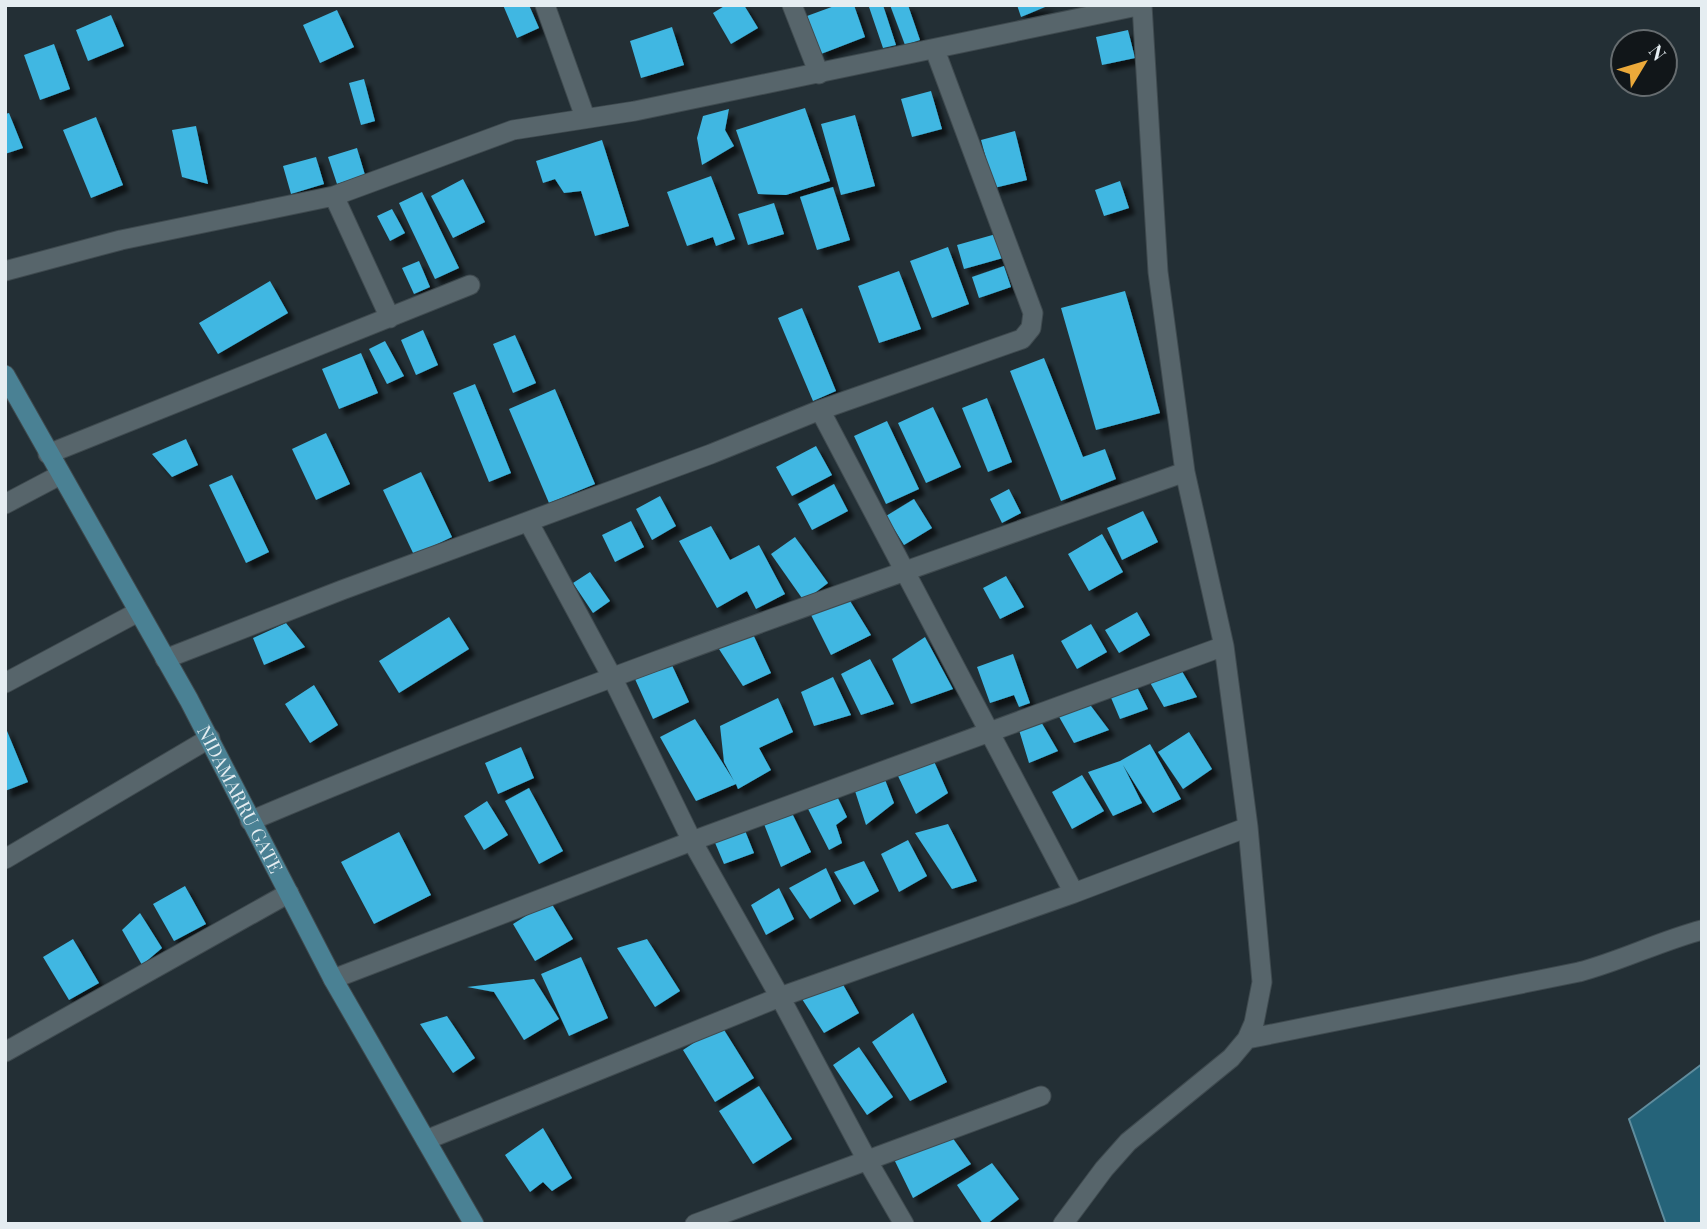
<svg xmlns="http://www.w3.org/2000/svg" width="1707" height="1229" viewBox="0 0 1707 1229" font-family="'Playfair Display',serif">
<defs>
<filter id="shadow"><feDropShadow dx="6" dy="6" stdDeviation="2" flood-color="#0009"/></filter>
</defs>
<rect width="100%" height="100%" fill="#232f35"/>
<path fill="#256379" stroke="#5f8c9d" stroke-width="2" d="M 1702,1064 L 1702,1224 L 1666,1224 L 1629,1119 Z"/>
<path fill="#3fb7e2" filter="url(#shadow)" d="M 503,5 L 529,5 L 539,28 L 517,38 Z
M 726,5 L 744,5 L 758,28 L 731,44 L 713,13 Z
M 837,5 L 854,5 L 865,37 L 821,54 L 807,16 Z
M 875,5 L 883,5 L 896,45 L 883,48 L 869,7 Z
M 890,5 L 908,5 L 920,40 L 905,45 Z
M 1017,5 L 1050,5 L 1021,17 Z
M 337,10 L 354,47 L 320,63 L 303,25 Z
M 111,15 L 124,46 L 88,61 L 76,30 Z
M 672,27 L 684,65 L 641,78 L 630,41 Z
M 1128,30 L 1135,58 L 1102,65 L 1096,37 Z
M 54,44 L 70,89 L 40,100 L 24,55 Z
M 364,79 L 375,121 L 361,125 L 349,83 Z
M 931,91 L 942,129 L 912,137 L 901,99 Z
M 805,108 L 830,181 L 786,195 L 758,194 L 736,130 Z
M 729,109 L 725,130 L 734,146 L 702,165 L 697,138 L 703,116 Z
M 9,113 L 23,148 L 5,154 L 5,114 Z
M 855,115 L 875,186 L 841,195 L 821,124 Z
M 96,117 L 123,185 L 91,198 L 63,130 Z
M 196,126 L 208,184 L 182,177 L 172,130 Z
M 1015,131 L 1027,180 L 994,188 L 981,140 Z
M 602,140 L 629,226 L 595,236 L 581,191 L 564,193 L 555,179 L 543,183 L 536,161 Z
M 357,148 L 365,175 L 337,184 L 328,157 Z
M 316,157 L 324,184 L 291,194 L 283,166 Z
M 711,176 L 735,239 L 716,246 L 713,237 L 687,246 L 667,192 Z
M 463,179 L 485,222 L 453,238 L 431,196 Z
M 1120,181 L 1129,208 L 1104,216 L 1095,190 Z
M 833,187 L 850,240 L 817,250 L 800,197 Z
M 422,192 L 459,268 L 435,279 L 399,203 Z
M 774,203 L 784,234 L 748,245 L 738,214 Z
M 392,209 L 405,233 L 390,241 L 377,216 Z
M 996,234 L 1003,258 L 964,269 L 957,245 Z
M 948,247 L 969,304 L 932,318 L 910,261 Z
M 419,261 L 430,287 L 414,294 L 402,268 Z
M 1004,266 L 1011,287 L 979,298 L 972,277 Z
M 899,271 L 921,329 L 879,343 L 858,286 Z
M 270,281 L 288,313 L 218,354 L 199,323 Z
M 1125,291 L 1160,413 L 1096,430 L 1061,308 Z
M 802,308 L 836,391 L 813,401 L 778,318 Z
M 423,330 L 438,365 L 416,375 L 401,340 Z
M 515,335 L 536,383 L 513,393 L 493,344 Z
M 385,341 L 404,376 L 387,384 L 369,349 Z
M 361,353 L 378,393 L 339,409 L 322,369 Z
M 1044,358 L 1083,457 L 1105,449 L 1116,479 L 1061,501 L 1010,371 Z
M 475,384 L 511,473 L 489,482 L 453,393 Z
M 555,389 L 595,484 L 549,503 L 509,409 Z
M 987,398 L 1012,462 L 988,472 L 962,408 Z
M 933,407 L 961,467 L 926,483 L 898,423 Z
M 887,421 L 919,489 L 886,504 L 854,436 Z
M 326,433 L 350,484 L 316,500 L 292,449 Z
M 186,439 L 198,465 L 172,477 L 152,454 Z
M 816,446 L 832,475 L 792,496 L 776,467 Z
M 421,472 L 452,537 L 414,555 L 383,490 Z
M 232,475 L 269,552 L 246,563 L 209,485 Z
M 834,484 L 848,511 L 812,530 L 798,504 Z
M 1009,489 L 1021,513 L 1002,523 L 990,499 Z
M 660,496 L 676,526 L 652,540 L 636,509 Z
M 914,499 L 932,528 L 904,545 L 886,516 Z
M 1143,511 L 1158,542 L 1122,560 L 1107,528 Z
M 631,521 L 644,547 L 615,562 L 602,535 Z
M 711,526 L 730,560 L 759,545 L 785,594 L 756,609 L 747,591 L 717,608 L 679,541 Z
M 1102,534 L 1123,572 L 1089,591 L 1068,554 Z
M 795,537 L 828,583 L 804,601 L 771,554 Z
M 590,572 L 610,601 L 593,613 L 573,583 Z
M 1006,576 L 1024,607 L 1000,619 L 983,588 Z
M 847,596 L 871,635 L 831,655 L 810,613 Z
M 1137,612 L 1150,635 L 1119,653 L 1105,630 Z
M 449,617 L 469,649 L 399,693 L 379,661 Z
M 286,623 L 305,647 L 264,665 L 253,638 Z
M 1091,624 L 1107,652 L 1077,669 L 1061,641 Z
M 752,632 L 771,673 L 743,686 L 717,646 Z
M 925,637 L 953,689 L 911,704 L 892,659 Z
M 1013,654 L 1030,703 L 1019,707 L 1014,695 L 990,703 L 977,667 Z
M 870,659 L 894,704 L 861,715 L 841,674 Z
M 671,663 L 689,702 L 653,719 L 635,679 Z
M 1179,666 L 1197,697 L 1164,707 L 1148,679 Z
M 833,677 L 851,715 L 814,726 L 801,692 Z
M 1135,683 L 1148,709 L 1120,719 L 1109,693 Z
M 314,685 L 338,725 L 310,743 L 285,704 Z
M 778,698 L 793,732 L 759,748 L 771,770 L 738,789 L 736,784 L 696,801 L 660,737 L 695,719 L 734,781 L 724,762 L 720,726 Z
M 1088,702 L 1109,730 L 1074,743 L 1058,715 Z
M 1040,720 L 1058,751 L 1029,763 L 1019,730 Z
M 5,726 L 28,782 L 5,791 Z
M 1189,732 L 1212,769 L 1183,789 L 1158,752 Z
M 1150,744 L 1181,799 L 1153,813 L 1123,765 L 1142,803 L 1113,816 L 1088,772 L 1120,761 Z
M 521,747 L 534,778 L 498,794 L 485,763 Z
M 933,759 L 948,793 L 916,814 L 898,776 Z
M 1082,775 L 1104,811 L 1072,829 L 1052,792 Z
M 884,777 L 894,803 L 866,825 L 855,791 Z
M 529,788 L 563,851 L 539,864 L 505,801 Z
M 836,794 L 847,817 L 836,825 L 842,843 L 829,850 L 806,805 Z
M 487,801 L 508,835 L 484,850 L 464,816 Z
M 790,809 L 811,852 L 781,867 L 762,819 Z
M 948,824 L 977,881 L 952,889 L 915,833 Z
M 744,828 L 754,853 L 724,864 L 713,838 Z
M 399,832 L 431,895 L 374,924 L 341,862 Z
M 908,840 L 927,876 L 899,892 L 881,854 Z
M 864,861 L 879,891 L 854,905 L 834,872 Z
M 826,868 L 841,901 L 810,919 L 789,888 Z
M 185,886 L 206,924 L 174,941 L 153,904 Z
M 779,888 L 794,919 L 766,935 L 751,905 Z
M 550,901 L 573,939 L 535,961 L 513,924 Z
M 140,913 L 162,948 L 142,965 L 122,930 Z
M 73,939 L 99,983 L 69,1000 L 43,957 Z
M 647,939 L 680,991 L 655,1007 L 617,948 Z
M 581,957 L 608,1018 L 569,1036 L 541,974 Z
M 534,979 L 559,1019 L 524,1040 L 494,992 L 467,987 Z
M 841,981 L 859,1013 L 824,1033 L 802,999 Z
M 913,1013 L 947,1082 L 910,1101 L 872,1042 Z
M 447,1016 L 475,1058 L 453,1073 L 420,1024 Z
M 721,1025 L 754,1078 L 715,1102 L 683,1050 Z
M 859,1047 L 893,1097 L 867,1115 L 833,1065 Z
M 759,1086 L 792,1139 L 753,1164 L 719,1111 Z
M 543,1128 L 572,1178 L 552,1191 L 543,1182 L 530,1192 L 505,1155 Z
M 952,1137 L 971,1164 L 913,1198 L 890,1151 Z
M 992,1163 L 1019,1199 L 987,1224 L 983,1224 L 957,1185 Z"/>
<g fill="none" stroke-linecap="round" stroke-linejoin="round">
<g stroke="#3f4a4f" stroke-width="21">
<path id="minor" d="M 545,5 L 585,117
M 792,5 L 819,74
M 334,196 L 390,318
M 5,271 L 121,240 L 334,196 L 513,130 L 635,111 L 1142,5 L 1158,272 L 1185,472 L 1224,646 L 1248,827 L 1262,982 L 1254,1023 L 1247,1039 L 1231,1058 L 1128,1142 L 1104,1169 L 1063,1224
M 820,410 L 1074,893
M 48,454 L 470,285
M 5,504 L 60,475
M 529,523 L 612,677 L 692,841 L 780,997 L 867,1160 L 904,1224
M 165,659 L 342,590 L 711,454 L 820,410 L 1022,339 L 1031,328 L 1033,313 L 935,50
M 5,683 L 138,612
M 250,821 C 557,691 872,583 1185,472
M 5,859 L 210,738
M 333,979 L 692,841 L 1224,646
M 1247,1039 L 1579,972 C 1621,961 1660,941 1702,930
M 5,1052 L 289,893
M 426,1140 L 780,997 L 1074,893 L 1248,827
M 695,1224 L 1041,1096"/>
</g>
<g stroke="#3f4a4f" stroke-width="21">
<g id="secondary">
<path id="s1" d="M 5,375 L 189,700 L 333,979 L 474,1224"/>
</g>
</g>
<use href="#minor" stroke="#57656b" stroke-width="19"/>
<use href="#secondary" stroke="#4a8194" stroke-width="19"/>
</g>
<g text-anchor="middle" stroke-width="7" stroke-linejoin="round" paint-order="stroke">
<g font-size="19" fill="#e5edf1" stroke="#111619">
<text dy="7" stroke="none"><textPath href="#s1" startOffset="485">NIDAMARRU GATE</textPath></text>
</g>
</g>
<rect width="1707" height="1229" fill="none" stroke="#e5edf1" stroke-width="14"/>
<g transform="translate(1644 63) rotate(52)"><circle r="33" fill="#111619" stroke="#666c6f" stroke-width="2"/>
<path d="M0-5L12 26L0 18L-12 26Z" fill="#eba93a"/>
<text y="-10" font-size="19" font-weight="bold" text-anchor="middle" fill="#e5edf1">N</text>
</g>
</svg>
